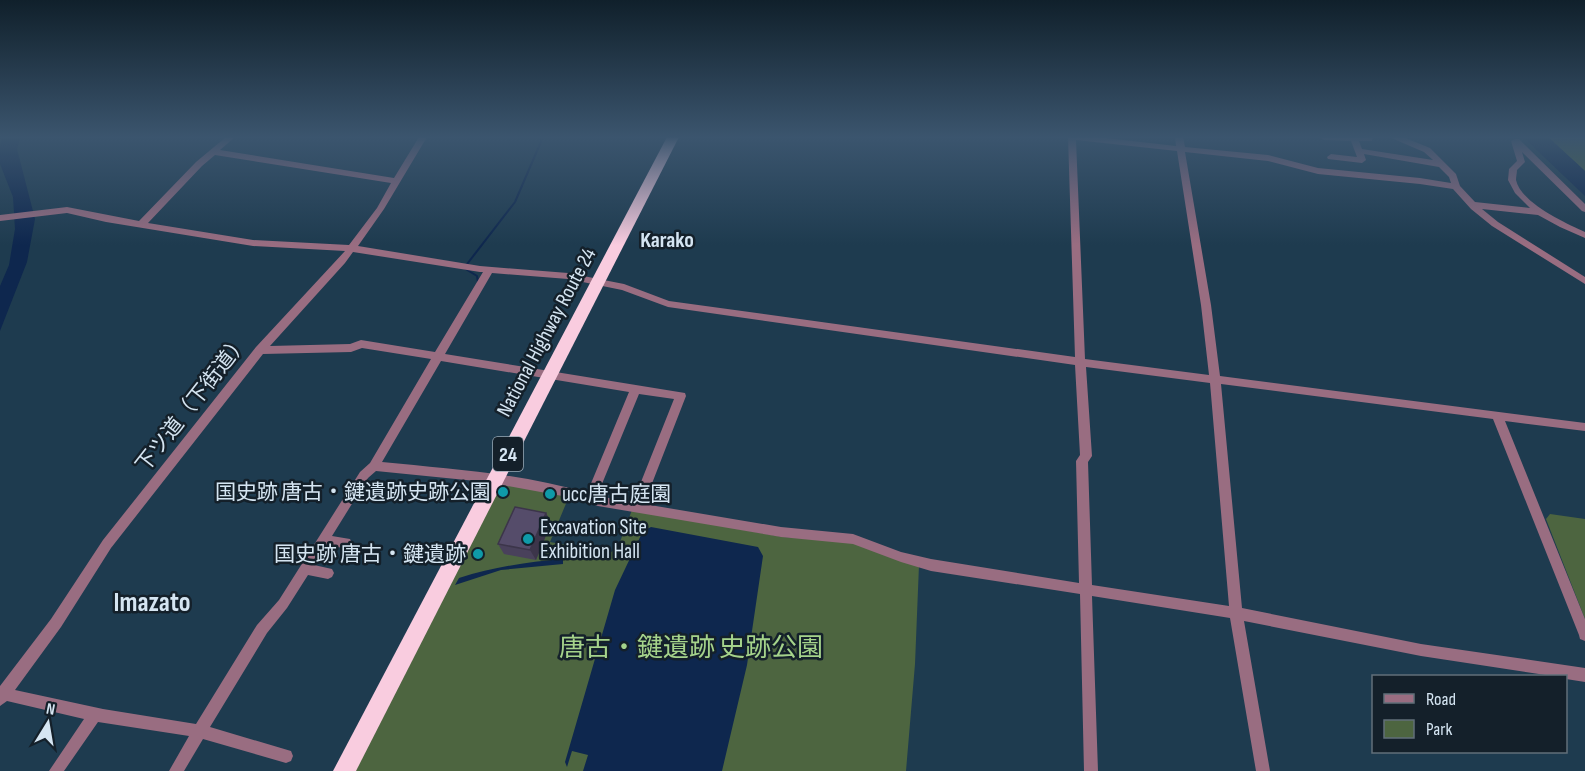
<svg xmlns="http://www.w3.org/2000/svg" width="1585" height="771" viewBox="0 0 1585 771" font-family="'Sofia Sans Condensed','Noto Sans JP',sans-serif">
<rect width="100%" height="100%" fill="#1e3b4f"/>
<path fill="#4d6540" d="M 1548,137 L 1585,137 L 1585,171 Z
M 500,484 L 570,494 L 550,542 L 610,553 L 618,547 L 632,510 L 783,537 L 852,541 L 919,565 L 915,664 L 906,771 L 353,771 Z
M 1550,514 L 1585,519 L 1585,619 L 1546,519 Z"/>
<path fill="#0e274e" d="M 3,137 L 21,137 L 17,149 L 35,219 L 27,262 L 0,331 L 0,286 L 9,265 L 15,229 L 13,197 L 0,164 L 0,146 Z
M 1523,137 L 1548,137 L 1585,171 L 1585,196 Z
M 651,527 L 758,547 L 763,556 L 747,665 L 722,771 L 583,771 L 588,755 L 572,751 L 567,767 L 565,762 L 615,590 L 643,531 Z
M 563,559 L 563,564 L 501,570 L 455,585 L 459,578 C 494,567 527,562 563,559 Z"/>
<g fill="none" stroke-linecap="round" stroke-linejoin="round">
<path stroke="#0e274e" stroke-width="2" d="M 478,282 L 477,276 L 464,268 L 515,202 L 543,137"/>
<path fill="#996d81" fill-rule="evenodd" d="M 226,137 L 235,137 L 220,150 L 394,178 L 419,137 L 427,137 L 384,209 L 358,246 L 480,266 L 568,273 L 624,284 L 669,301 L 1075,357 L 1068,137 L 1097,137 L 1176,146 L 1175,137 L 1183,137 L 1185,147 L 1268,155 L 1318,168 L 1420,178 L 1451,183 L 1449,177 L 1439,167 L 1364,154 L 1366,160 L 1362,163 L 1328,159 L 1327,157 L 1331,154 L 1357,157 L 1351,141 L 1324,140 L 1320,138 L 1373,137 L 1372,141 L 1359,141 L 1362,149 L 1433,160 L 1424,152 L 1389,137 L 1403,137 L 1430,148 L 1456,174 L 1460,186 L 1475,202 L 1530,208 L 1515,193 L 1508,180 L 1509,169 L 1517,161 L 1511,141 L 1515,139 L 1519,139 L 1585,204 L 1585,212 L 1582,211 L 1522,152 L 1525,162 L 1517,170 C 1517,173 1516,176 1516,180 C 1521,203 1565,223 1585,232 L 1585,238 L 1560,227 L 1538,215 L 1482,209 L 1498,222 L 1585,277 L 1585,284 L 1492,226 L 1471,209 L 1453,189 L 1420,184 L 1318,174 L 1268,161 L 1185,152 L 1211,305 L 1220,376 L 1585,423 L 1585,431 L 1505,421 L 1585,619 L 1585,641 L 1580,639 L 1579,635 L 1493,419 L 1221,384 L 1242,608 L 1421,644 L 1585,668 L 1585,682 L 1566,679 L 1566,676 L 1552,676 L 1421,656 L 1244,621 L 1270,771 L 1256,771 L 1230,618 L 1092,596 L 1098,771 L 1084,771 L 1080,594 L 931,571 L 901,562 L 853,544 L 781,537 L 598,506 L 568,497 L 486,482 L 376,471 L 368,478 L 332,536 L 350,539 L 352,543 L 350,547 L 346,548 L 326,546 L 314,565 L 332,569 L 334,573 L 332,577 L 328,579 L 308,575 L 287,608 L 267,633 L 210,727 L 291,751 L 293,756 L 291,761 L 286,763 L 203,739 L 184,771 L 169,771 L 189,736 L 98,722 L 64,771 L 49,771 L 84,719 L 7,701 L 0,706 L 0,686 L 51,619 L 103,540 L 256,347 L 345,251 L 253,246 L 106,222 L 67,213 L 0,221 L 0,215 L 67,207 L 139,221 L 196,162 ZM 1076,140 L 1177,151 L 1201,305 L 1209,375 L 1085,359 ZM 215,155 L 391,183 L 377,208 L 349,245 L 253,240 L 148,223 L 202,166 ZM 353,252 L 480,272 L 483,272 L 435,352 L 361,340 L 350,344 L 270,346 L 345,263 ZM 492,273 L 568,279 L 622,290 L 668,307 L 1075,365 L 1080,455 L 1076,461 L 1079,583 L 931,559 L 901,552 L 853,534 L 781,527 L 644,504 L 686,396 L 685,393 L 445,354 ZM 362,348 L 431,359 L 370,463 L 360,472 L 279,600 L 257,625 L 196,724 L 103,709 L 15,690 L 61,627 L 111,548 L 263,354 L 351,352 ZM 441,361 L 629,392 L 587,493 C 520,473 450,469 382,462 ZM 1086,367 L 1210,383 L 1229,606 L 1092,585 L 1088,462 L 1092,456 ZM 639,394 L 674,399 L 633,502 L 597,496 Z"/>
<path fill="#f9ccdf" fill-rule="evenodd" d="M 667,137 L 679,137 L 356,771 L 333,771 Z"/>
</g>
<path fill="#49415b" d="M 546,513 L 551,523 L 536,560 L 504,554 L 498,544 Z"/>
<path fill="#3c354a" d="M 546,513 L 551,523 L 536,560 L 530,550 Z"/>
<path fill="#554c6a" stroke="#3c354a" stroke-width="1.5" d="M 515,507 L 546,513 L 530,550 L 498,544 Z"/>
<linearGradient id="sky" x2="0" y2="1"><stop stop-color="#10202b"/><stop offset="0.56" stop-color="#3b556e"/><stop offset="1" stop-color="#3b556e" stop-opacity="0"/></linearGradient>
<rect width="1585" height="245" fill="url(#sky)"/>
<g fill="#0f9aa8" stroke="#14202a" stroke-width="2">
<circle cx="503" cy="492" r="6"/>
<circle cx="550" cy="494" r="6"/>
<circle cx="528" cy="539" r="6"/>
<circle cx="478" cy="554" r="6"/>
</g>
<g text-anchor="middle" stroke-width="5" stroke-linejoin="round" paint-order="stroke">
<rect fill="#14202a" stroke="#9baab6" stroke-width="1.5" x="493" y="437" width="30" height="34" rx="4.5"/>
<g font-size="20" font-weight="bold" fill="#d5e5f2">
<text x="508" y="461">24</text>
</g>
<g font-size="21" fill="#d5e5f2" stroke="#14202a">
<text transform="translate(546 332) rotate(-62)" y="7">National Highway Route 24</text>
<text transform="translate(192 403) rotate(-52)" y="7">下ツ道（下街道）</text>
</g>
<g font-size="21" fill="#d5e5f2" stroke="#14202a" text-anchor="end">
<text x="491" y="499">国史跡 唐古・鍵遺跡史跡公園</text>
<text x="562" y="501" text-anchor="start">ucc唐古庭園</text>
<text x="540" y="534" text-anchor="start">Excavation Site<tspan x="540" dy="24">Exhibition Hall</tspan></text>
<text x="466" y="561">国史跡 唐古・鍵遺跡</text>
</g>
<g font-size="22" font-weight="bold" fill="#d5e5f2" stroke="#14202a">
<text x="667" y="247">Karako</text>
</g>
<g font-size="26" fill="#a5d38b" stroke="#14202a">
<text x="691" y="656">唐古・鍵遺跡 史跡公園</text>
</g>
<g font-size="27" font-weight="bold" fill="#d5e5f2" stroke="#14202a">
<text x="152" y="611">Imazato</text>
</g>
</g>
<rect x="1372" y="675" width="195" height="78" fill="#14202a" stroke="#616f7a" stroke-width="1.5"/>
<rect x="1384" y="694" width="30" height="9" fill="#996d81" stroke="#616f7a" stroke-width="1.5"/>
<text x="1426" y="705" font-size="18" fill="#d5e5f2">Road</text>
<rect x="1384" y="720" width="30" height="18" fill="#4d6540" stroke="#616f7a" stroke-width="1.5"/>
<text x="1426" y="735" font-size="18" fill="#d5e5f2">Park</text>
<g transform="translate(48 723) rotate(11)" stroke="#14202a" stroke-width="4.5" paint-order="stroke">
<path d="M0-4.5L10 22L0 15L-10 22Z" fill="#d5e5f2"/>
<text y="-9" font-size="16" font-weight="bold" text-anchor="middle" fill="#d5e5f2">N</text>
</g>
</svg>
